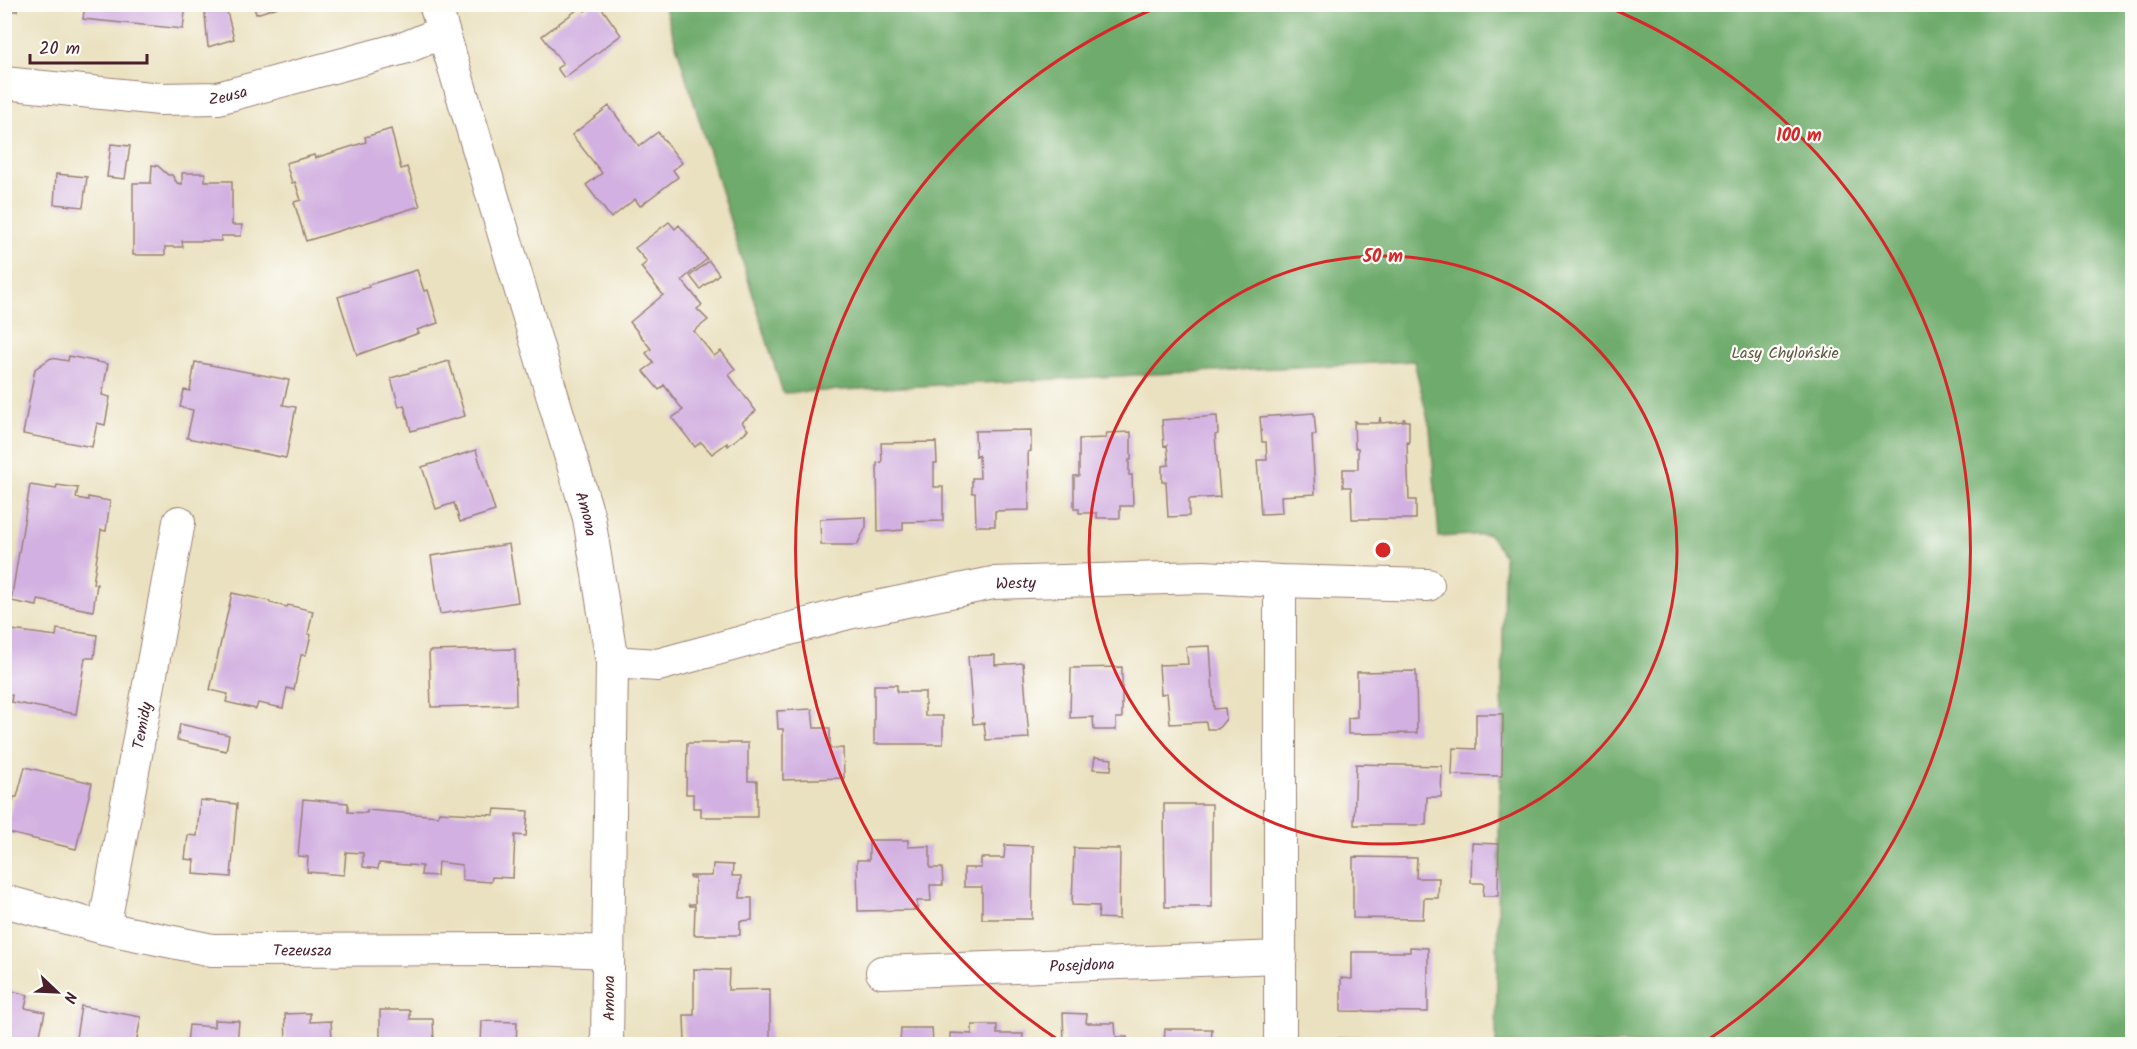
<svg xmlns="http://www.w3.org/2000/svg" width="2137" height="1049" viewBox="0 0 2137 1049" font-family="Kalam,sans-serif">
<rect width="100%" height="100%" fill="#fdfcf7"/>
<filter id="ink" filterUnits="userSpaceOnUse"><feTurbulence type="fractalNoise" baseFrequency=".0167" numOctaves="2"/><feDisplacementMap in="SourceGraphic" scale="12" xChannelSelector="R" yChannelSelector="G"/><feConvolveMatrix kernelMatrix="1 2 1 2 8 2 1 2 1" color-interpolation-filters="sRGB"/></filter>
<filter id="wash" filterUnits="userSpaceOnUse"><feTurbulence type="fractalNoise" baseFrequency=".008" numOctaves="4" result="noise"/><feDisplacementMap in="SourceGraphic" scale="24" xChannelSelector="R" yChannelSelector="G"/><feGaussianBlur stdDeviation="1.35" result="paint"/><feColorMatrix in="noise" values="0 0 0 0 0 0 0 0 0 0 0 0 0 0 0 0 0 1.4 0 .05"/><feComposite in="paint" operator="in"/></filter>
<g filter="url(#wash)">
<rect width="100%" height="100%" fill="#eae1c0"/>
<path fill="#6eab6c" stroke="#5c654c" stroke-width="1.5" d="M 664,5 L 2132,5 L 2132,1044 L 1496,1044 L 1500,776 L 1503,729 L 1502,714 L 1504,556 L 1489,534 L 1439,537 L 1430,428 L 1414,361 L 783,393 Z"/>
<g id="blocks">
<path fill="#d2b0e1" d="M 4,4 L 18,4 L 17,11 L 4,10 Z
M 85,4 L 186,4 L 183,29 L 83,19 Z
M 204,4 L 225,4 L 234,39 L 208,47 Z
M 253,4 L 285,4 L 285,5 L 256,14 Z
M 593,4 L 599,4 L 621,35 L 564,78 L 557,68 L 563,64 L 542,36 L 581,7 L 585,11 Z
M 609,106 L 639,146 L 658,132 L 682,163 L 673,170 L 678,177 L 640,206 L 635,199 L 611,218 L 586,185 L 602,173 L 572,135 Z
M 391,129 L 401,169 L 407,167 L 420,206 L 306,241 L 294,202 L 301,200 L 295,182 L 292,183 L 286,163 L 314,155 L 315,158 L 366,142 L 365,137 Z
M 111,144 L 130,146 L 125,179 L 107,177 Z
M 152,165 L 158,166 L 168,175 L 172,175 L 177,183 L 182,184 L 182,173 L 205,173 L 205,181 L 232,181 L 232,225 L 242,225 L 241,236 L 221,236 L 221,241 L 182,241 L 183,247 L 165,247 L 165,255 L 133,255 L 133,183 L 151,183 Z
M 56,174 L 87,177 L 83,207 L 54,204 Z
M 669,222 L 675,229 L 679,225 L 707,259 L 682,280 L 702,305 L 697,309 L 708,320 L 694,331 L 714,356 L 721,351 L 735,369 L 729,375 L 756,411 L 742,422 L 748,430 L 728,446 L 727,443 L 712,454 L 701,442 L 695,447 L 672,418 L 683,410 L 664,385 L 659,390 L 643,371 L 654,363 L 646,353 L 651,349 L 630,322 L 663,295 L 641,267 L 647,262 L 635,248 Z
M 709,261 L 719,274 L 700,289 L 690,276 Z
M 417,270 L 424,291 L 428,290 L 438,323 L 417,330 L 419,333 L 357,355 L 338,297 L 369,287 L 368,285 Z
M 69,356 L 108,364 L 102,395 L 110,397 L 105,425 L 97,423 L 92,447 L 23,434 L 35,369 L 51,358 L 68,361 Z
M 449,361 L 465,416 L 411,431 L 404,405 L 399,407 L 391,378 Z
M 195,362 L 289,380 L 283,405 L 296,407 L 286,458 L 187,438 L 193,410 L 180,407 L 184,390 L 190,391 Z
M 1314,413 L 1316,435 L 1312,435 L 1315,494 L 1281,496 L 1282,513 L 1261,514 L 1257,460 L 1267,460 L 1266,442 L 1262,442 L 1260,417 Z
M 1217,416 L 1218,434 L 1215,435 L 1220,497 L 1189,499 L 1189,516 L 1168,517 L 1166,482 L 1162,482 L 1162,466 L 1169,465 L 1167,445 L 1164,446 L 1162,420 Z
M 1380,417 L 1381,423 L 1404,421 L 1403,419 L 1405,419 L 1406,421 L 1409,421 L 1409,443 L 1407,442 L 1409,500 L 1416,500 L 1416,519 L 1352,519 L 1351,487 L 1343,487 L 1343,469 L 1358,469 L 1358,448 L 1355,448 L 1354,421 L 1356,421 L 1356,423 L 1379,423 Z
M 1031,430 L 1031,451 L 1028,452 L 1029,510 L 995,511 L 995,526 L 976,526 L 975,493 L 972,493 L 972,478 L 980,478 L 979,455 L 976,456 L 975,431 Z
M 1131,432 L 1131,460 L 1129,460 L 1129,475 L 1132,475 L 1133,506 L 1120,506 L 1120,518 L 1097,518 L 1097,513 L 1079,513 L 1079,509 L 1074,509 L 1074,476 L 1079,476 L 1079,439 L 1106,438 L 1107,433 Z
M 936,442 L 937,463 L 934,463 L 934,487 L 943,487 L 943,521 L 903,522 L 903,530 L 878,532 L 877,463 L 882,462 L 881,443 Z
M 476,450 L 495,511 L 460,522 L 454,503 L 436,509 L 422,467 Z
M 30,485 L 56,489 L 57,485 L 78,488 L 76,498 L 88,500 L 88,497 L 110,501 L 106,531 L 101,530 L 93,584 L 97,584 L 93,611 L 38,600 L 37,606 L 11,601 Z
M 866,517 L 866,527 L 857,545 L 821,545 L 820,519 Z
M 509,544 L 518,602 L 440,614 L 431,556 Z
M 232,593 L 270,601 L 270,603 L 287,607 L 288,605 L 313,611 L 308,634 L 311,635 L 306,655 L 301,655 L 294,690 L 287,688 L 283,708 L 258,703 L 256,709 L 226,702 L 228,694 L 210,690 Z
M 4,629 L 56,636 L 57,629 L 97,635 L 94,658 L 85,658 L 76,714 L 11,702 L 12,695 L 4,694 Z
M 1210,646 L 1214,709 L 1225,708 L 1226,719 L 1218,729 L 1207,729 L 1206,722 L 1170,724 L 1167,693 L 1161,694 L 1159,665 L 1188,664 L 1186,647 Z
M 515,649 L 516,705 L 431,707 L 429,651 Z
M 995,655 L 995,665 L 1023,663 L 1029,738 L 986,740 L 984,723 L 973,724 L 968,656 Z
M 1122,667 L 1122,718 L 1116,718 L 1116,730 L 1094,730 L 1093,717 L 1070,718 L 1071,668 Z
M 1416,671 L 1417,733 L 1348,734 L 1348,718 L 1357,717 L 1357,672 Z
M 874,685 L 897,685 L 897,692 L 925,692 L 925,716 L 943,716 L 943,744 L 874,744 Z
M 812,709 L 814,728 L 830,728 L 830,749 L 843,748 L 844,778 L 783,780 L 783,729 L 778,729 L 777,711 Z
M 1476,714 L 1503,714 L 1502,776 L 1452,775 L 1453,748 L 1476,749 Z
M 180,724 L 229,735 L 226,751 L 177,740 Z
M 687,743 L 748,743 L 748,781 L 757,781 L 757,817 L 701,817 L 701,808 L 693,808 L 693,794 L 686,794 Z
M 1095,757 L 1112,759 L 1111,770 L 1093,769 Z
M 1356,764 L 1442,766 L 1441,797 L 1427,797 L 1426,825 L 1354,825 Z
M 25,767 L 92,783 L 76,849 L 5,832 L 14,797 L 17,797 Z
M 303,799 L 348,803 L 348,812 L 367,813 L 367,810 L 438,816 L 439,812 L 494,815 L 495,809 L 528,811 L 526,836 L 515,835 L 513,878 L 492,877 L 491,882 L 462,880 L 462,865 L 438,862 L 437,876 L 421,875 L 422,866 L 379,863 L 378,869 L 363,867 L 363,853 L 346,852 L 344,875 L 307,872 L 308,857 L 298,856 Z
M 200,800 L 237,804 L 231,877 L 193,874 L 194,860 L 185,859 L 188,835 L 197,836 Z
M 1164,804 L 1212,804 L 1212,907 L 1165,907 Z
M 869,840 L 908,840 L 908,847 L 930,846 L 930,868 L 942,868 L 943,885 L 930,885 L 931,901 L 917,901 L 917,910 L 858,911 L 857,860 L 869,860 Z
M 1472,843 L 1499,844 L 1498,896 L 1483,896 L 1484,883 L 1471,883 Z
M 1005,845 L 1033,846 L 1032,919 L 982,919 L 982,887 L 964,887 L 964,868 L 981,868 L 981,858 L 1004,858 Z
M 1074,848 L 1120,849 L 1119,919 L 1098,918 L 1099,906 L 1072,905 Z
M 1353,857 L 1417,858 L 1416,878 L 1439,878 L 1438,898 L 1424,898 L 1423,919 L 1353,918 Z
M 713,864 L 733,865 L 732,876 L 741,876 L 740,898 L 752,898 L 752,920 L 740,921 L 740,935 L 694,935 L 695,906 L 690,906 L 689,904 L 695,904 L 695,878 L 690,878 L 690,876 L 712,876 Z
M 1410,947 L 1428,948 L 1428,1012 L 1341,1011 L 1341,978 L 1352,979 L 1352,952 L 1410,952 Z
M 694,969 L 729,970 L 728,990 L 770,989 L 770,1043 L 685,1044 L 684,1015 L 694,1015 Z
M 4,989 L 28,995 L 25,1008 L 45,1012 L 38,1044 L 4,1044 Z
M 81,1006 L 141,1017 L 136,1044 L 75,1044 Z
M 380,1010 L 410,1010 L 410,1019 L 433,1019 L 434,1044 L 380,1044 Z
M 310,1013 L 310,1022 L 331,1021 L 332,1040 L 341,1040 L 341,1044 L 286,1044 L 285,1014 Z
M 1063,1013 L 1087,1014 L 1086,1023 L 1115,1023 L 1116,1037 L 1127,1037 L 1127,1044 L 1064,1044 Z
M 214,1020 L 239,1021 L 237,1044 L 187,1044 L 189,1025 L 214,1027 Z
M 482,1021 L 517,1022 L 516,1044 L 481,1044 Z
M 972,1025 L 997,1025 L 997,1034 L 1023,1034 L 1022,1044 L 950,1044 L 950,1033 L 972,1034 Z
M 901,1028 L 932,1028 L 933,1044 L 900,1044 Z
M 1165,1029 L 1212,1029 L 1211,1044 L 1164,1044 Z
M 1338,1038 L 1370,1039 L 1370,1044 L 1338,1044 Z"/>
</g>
</g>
<g filter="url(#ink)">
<use href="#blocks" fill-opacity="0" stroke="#9a8076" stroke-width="1.5"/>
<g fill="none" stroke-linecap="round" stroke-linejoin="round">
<g stroke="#9a8076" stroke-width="34">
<g id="street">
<path id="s1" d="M 435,4 L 589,518 L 612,662 L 607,1044"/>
<path id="s2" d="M 4,83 L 160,99 L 218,98 L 407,47 L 443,32"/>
<path d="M 1280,581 L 1280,1044"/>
<path id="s3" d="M 612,662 L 658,665 L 848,613 L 993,583 L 1203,577 L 1280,581 L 1428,585"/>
<path id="s4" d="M 4,901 L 104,928 L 212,950 L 537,949 L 608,952"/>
<path id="s5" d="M 104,928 L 179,522"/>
<path id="s6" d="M 882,972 L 1281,957"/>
</g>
</g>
<use href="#street" stroke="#fff" stroke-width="32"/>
</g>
</g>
<g fill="none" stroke="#d62828" stroke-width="3">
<circle cx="1383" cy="550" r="294"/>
<path d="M1063 1043A588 588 0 0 1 1163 5M1603 5A588 588 0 0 1 1703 1043"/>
</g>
<g text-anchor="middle" stroke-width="4.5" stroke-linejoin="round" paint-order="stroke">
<g font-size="16" fill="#4a1f2b" stroke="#fdfcf7">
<text dy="6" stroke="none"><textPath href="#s2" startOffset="225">Zeusa</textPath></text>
<text dy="6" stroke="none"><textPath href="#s1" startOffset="532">Amona</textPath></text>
<text dy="6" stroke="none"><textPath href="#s3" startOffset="414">Westy</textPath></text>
<text dy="6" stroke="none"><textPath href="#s5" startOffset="206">Temidy</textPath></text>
<text dy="6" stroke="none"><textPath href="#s4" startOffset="304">Tezeusza</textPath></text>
<text dy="6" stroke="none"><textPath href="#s6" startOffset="200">Posejdona</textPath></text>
<text transform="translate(608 998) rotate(-90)" y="6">Amona</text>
</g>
<g font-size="16" fill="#605947" stroke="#fdfcf7">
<text x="1785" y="358">Lasy Chylońskie</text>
</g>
</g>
<circle cx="1383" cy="550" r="9" fill="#d62828" stroke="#fdfcf7" stroke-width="3"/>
<g font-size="18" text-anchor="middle" font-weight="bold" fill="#d62828" stroke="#fdfcf7" stroke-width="4.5" stroke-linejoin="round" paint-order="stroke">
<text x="1799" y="141">100 m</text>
<text x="1383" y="262">50 m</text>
</g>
<rect width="2137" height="1049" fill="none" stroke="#fdfcf7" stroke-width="24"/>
<g transform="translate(57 992) rotate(113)" stroke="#fdfcf7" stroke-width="4.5" paint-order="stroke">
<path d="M0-4.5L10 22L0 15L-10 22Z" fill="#4a1f2b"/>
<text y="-9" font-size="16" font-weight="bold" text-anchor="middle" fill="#4a1f2b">N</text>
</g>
<path d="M30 54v9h117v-9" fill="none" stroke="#4a1f2b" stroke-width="3"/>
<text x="39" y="54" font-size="18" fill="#4a1f2b" stroke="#fdfcf7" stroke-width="4.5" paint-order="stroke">20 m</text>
</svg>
